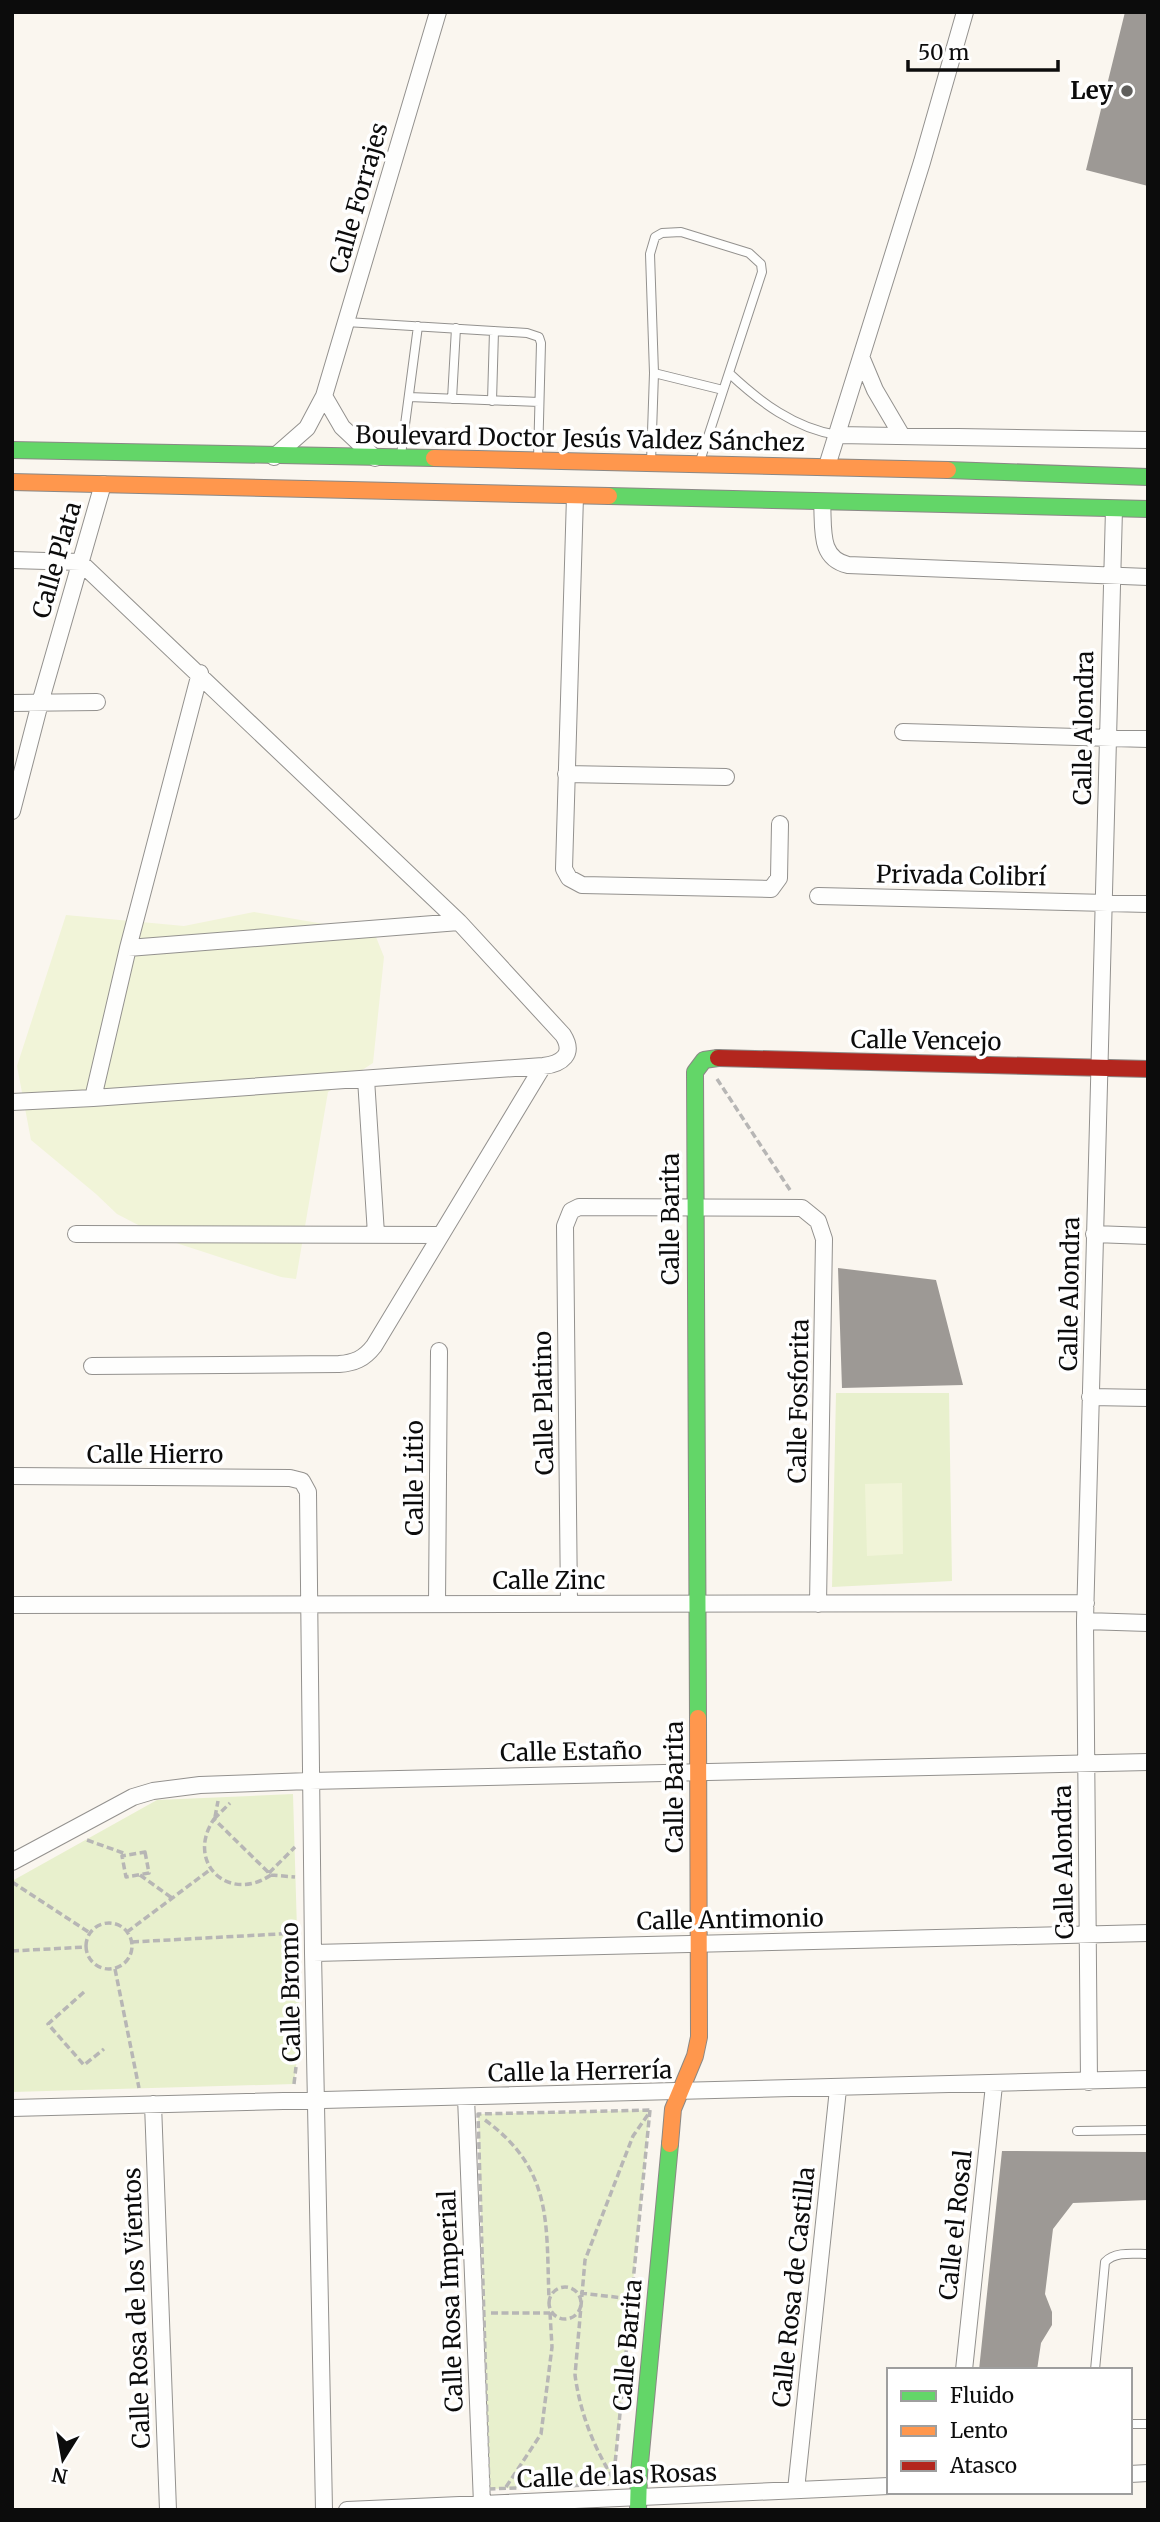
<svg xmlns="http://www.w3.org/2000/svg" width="1160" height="2522" viewBox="0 0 1160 2522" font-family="Merriweather,serif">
<rect width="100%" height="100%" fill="#faf6ef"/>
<path fill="#e8f0cd" d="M 836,1393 L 949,1393 L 952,1581 L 832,1587 Z
M 293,1794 L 300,2032 L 294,2084 L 12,2092 L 12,1881 L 157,1800 Z
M 650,2110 L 613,2484 L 489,2489 L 478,2114 Z"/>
<path fill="#f1f4d8" d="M 254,912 L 336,926 L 376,937 L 384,957 L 373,1063 L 328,1092 L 296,1279 L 281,1277 L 167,1240 L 117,1214 L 96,1194 L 31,1140 L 17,1066 L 66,915 L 184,926 Z
M 902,1483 L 903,1554 L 867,1556 L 865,1484 Z"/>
<path fill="#9d9995" d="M 1125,12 L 1148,12 L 1148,186 L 1086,170 Z
M 838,1268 L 936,1280 L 963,1385 L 842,1388 Z
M 1002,2151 L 1148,2152 L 1148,2200 L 1073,2203 L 1053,2229 L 1045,2294 L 1052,2312 L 1052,2325 L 1041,2343 L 1037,2370 L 979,2370 Z"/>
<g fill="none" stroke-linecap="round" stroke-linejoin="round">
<g stroke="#93918e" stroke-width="10">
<path id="lane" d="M 346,322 L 527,333 L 539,337 L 541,343 L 538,459
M 654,373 L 723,390
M 729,373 C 760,402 794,428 837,435
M 409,397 L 539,402
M 452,399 L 456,328
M 492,401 L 494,331
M 401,455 L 418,326
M 651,462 L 654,373 L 650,254 L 655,237 L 662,233 L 681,232 L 749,253 L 761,264 L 762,272 L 700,461
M 1077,2131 L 1148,2130
M 1095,2370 L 1105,2262 C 1115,2251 1134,2254 1148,2254
M 1130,2424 L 1148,2424"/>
</g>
<g stroke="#93918e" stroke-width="18">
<path id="street" d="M 862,359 L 875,390 L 902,436
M 324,396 L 342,427 L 375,458
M 837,435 L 1148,440
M 274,457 L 307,428 L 324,396 L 438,12
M 827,466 L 922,162 L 965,12
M 575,496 L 564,869 L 569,878 L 582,885 L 771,889 L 779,878 L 780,824
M 822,502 C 824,528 818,558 848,565 L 1148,577
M 12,560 L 80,562 L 459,922 L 563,1035 C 575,1054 562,1064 543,1066 L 93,1098 L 12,1102
M 12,703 L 97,702
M 903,732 L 1148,739
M 566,774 L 726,777
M 12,811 L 40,703 L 103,484
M 818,896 L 1148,904
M 128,948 L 459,922
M 366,1079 L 376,1234
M 93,1098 L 128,948 L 200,673
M 76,1234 L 441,1235
M 1094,1234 L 1148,1236
M 92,1366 L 339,1364 C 354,1363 364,1359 374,1346 L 543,1066
M 1090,1397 L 1148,1398
M 12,1476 L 290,1478 L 302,1481 L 308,1492 L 313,1953 L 324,2510
M 437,1604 L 439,1351
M 569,1604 L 565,1226 L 571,1211 L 579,1207 L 802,1208 L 818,1221 L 824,1239 L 818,1604
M 12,1605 L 1086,1603
M 1085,1621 L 1148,1623
M 12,1862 L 107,1811 L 133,1797 L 153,1791 L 200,1785 L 310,1781 L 1148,1762
M 313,1953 L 1148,1933
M 1089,2082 L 1085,1621 L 1114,509
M 466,2097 L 482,2504
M 153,2104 L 168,2510
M 12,2108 L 1148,2079
M 964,2370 L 994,2085
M 1130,2474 L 1148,2473
M 796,2490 L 838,2089
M 347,2510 L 889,2486"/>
</g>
<g stroke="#8a8885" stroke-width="18">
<path id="fast" d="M 12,450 L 434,458
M 948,470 L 1148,477
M 609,496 L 1148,509
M 698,1718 L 695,1072 L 704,1060 L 718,1058
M 638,2510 L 639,2474 L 670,2144"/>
</g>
<g stroke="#8a8885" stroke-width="18">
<path id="slow" d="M 434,458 L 948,470
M 12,482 L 609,496
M 670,2144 L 673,2109 L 695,2056 L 699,2037 L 698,1718"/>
</g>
<g stroke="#8a8885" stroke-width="18">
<path id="jam" d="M 718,1058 L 1148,1069"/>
</g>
<path stroke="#b7b6b5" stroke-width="3.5" stroke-dasharray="7 3.5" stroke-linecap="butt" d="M 717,1079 L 790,1190
M 215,1817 L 218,1801
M 214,1819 L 230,1803
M 87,1840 L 126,1854
M 145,1852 L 149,1873 L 126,1877 L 122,1856 Z
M 269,1873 L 295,1847
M 140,1875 L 172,1898
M 271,1875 C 228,1904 185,1862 214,1819 L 271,1875 L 295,1877
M 12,1882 L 90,1933
M86 1946a23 23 0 1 1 46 0a23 23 0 1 1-46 0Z
M 127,1932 L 211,1869
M 132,1942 L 297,1933
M 12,1951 L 86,1947
M 115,1969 L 139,2088
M 84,1992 L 48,2024 L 84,2065 L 104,2049
M 294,2084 L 296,2067
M 650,2110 L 613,2484 L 489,2489 L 478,2114 Z
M 485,2120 C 553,2170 546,2222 549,2299
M549 2303a16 16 0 1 1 32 0a16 16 0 1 1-32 0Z
M 580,2293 L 632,2299
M 491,2313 L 550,2313
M 613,2478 C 593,2446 580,2412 575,2375 L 585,2260 L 633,2136 L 649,2113
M 506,2487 L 541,2434 L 552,2347 L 550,2313"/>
<use href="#lane" stroke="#fefefd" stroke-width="8"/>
<use href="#street" stroke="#fefefd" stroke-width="16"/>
<use href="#fast" stroke="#63d668" stroke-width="16"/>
<use href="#slow" stroke="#ff974d" stroke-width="16"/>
<use href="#jam" stroke="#b3261e" stroke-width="16"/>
</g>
<circle fill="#5f5e5b" stroke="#fff" stroke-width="2.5" cx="1127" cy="91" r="7"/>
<g text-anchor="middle" stroke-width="7" stroke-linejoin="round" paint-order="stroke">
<g font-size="24" font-weight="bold" fill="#0c0c0c" stroke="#fff" text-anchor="end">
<text x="1113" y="99">Ley</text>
</g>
<g font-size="24" fill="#0c0c0c" stroke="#fff">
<text transform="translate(359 198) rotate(-74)" y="8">Calle Forrajes</text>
<text transform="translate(580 439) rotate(1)" y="8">Boulevard Doctor Jesús Valdez Sánchez</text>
<text transform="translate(57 560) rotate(-74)" y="8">Calle Plata</text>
<text transform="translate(1084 728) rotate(-89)" y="8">Calle Alondra</text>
<text transform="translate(961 876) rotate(1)" y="8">Privada Colibrí</text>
<text transform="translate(926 1041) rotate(1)" y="8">Calle Vencejo</text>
<text transform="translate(671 1219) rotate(-90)" y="8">Calle Barita</text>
<text transform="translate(1070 1294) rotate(-89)" y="8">Calle Alondra</text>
<text transform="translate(799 1401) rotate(-89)" y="8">Calle Fosforita</text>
<text transform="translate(544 1403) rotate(-91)" y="8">Calle Platino</text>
<text x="155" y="1463">Calle Hierro</text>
<text transform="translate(415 1478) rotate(-90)" y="8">Calle Litio</text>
<text x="549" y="1589">Calle Zinc</text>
<text transform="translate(571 1752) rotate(-1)" y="8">Calle Estaño</text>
<text transform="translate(675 1787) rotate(-90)" y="8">Calle Barita</text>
<text transform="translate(1064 1862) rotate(-91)" y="8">Calle Alondra</text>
<text transform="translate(730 1920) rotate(-1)" y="8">Calle Antimonio</text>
<text transform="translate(291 1992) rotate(-91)" y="8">Calle Bromo</text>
<text transform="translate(580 2072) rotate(-1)" y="8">Calle la Herrería</text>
<text transform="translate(956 2225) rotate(-84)" y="8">Calle el Rosal</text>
<text transform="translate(794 2287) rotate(-84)" y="8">Calle Rosa de Castilla</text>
<text transform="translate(451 2301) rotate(-92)" y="8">Calle Rosa Imperial</text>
<text transform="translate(137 2308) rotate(-92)" y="8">Calle Rosa de los Vientos</text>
<text transform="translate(628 2345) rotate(-85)" y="8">Calle Barita</text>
<text transform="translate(617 2476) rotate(-2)" y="8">Calle de las Rosas</text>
</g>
</g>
<rect width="1160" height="2522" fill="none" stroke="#0c0c0c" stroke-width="28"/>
<rect x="887" y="2368" width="245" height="126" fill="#ffffff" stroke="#9e9e9e" stroke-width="2"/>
<rect x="901" y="2391" width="35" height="10" fill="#63d668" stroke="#9e9e9e" stroke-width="2"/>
<text x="950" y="2403" font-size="21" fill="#0c0c0c">Fluido</text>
<rect x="901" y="2426" width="35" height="10" fill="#ff974d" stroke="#9e9e9e" stroke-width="2"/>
<text x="950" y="2438" font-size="21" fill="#0c0c0c">Lento</text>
<rect x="901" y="2461" width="35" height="10" fill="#b3261e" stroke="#9e9e9e" stroke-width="2"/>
<text x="950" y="2473" font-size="21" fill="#0c0c0c">Atasco</text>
<g transform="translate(63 2459) rotate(191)" stroke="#ffffff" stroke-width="5" paint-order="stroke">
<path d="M0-5L12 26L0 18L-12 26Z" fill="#0c0c0c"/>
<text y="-10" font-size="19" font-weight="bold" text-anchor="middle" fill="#0c0c0c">N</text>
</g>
<path d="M908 60v10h150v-10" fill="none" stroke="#0c0c0c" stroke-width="3.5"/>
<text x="918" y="60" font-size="21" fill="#0c0c0c" stroke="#ffffff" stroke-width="5" paint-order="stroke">50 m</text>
</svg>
